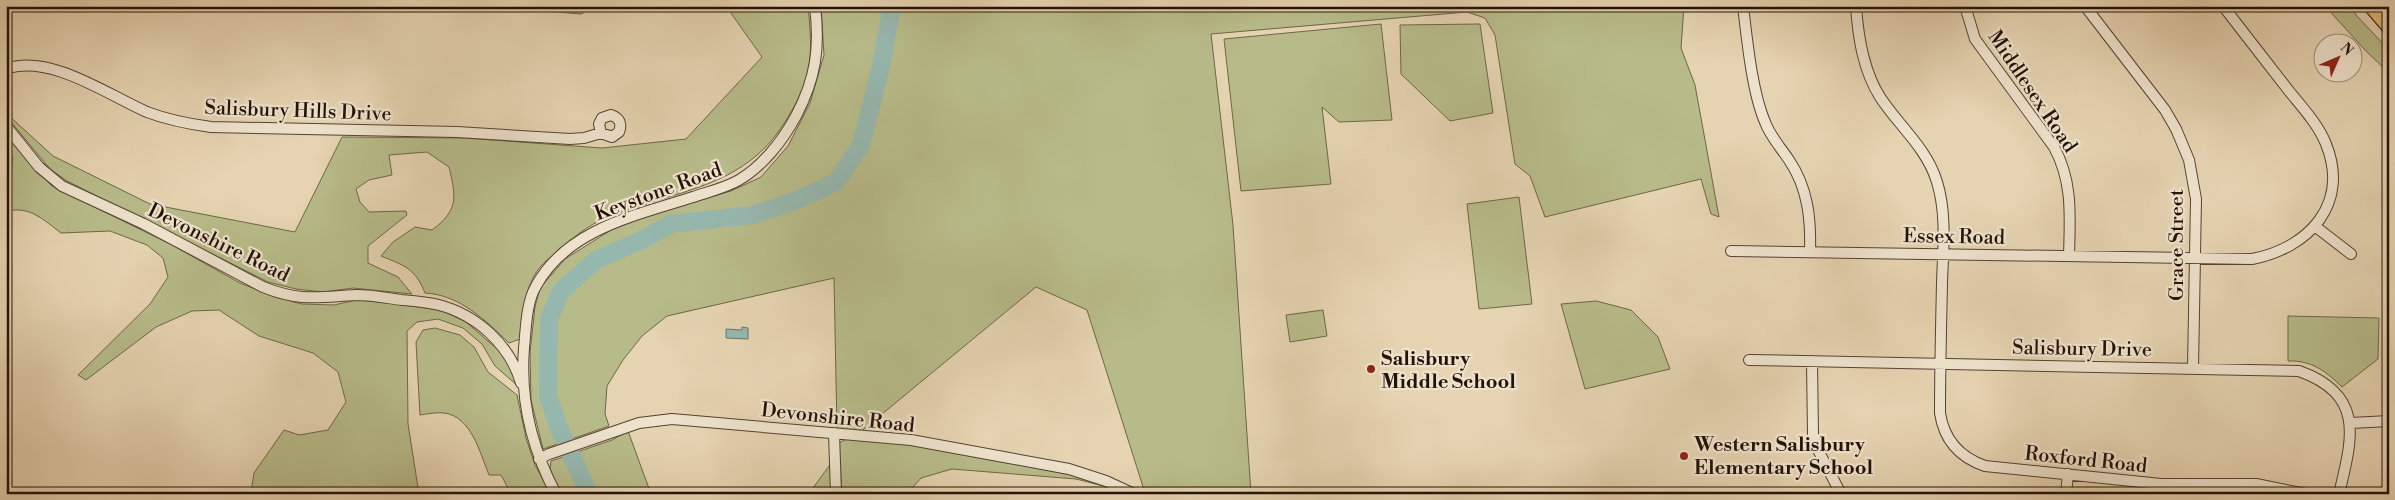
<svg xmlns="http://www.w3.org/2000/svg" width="2395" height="500" viewBox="0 0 2395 500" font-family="'Libre Bodoni',serif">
<rect width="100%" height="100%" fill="#e5d3b1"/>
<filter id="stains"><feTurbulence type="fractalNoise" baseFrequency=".004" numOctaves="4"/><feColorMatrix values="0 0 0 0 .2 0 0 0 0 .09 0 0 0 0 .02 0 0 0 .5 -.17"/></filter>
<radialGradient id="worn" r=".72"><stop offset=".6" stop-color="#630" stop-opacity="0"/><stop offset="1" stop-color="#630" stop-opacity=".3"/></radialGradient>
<path fill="#b7bb89" stroke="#6e6648" d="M 485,6 L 596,6 L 581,14 Z
M 726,6 L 808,6 C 813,57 813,78 785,122 C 743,190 673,190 606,218 C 588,225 571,239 557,252 C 551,257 544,262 540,267 C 524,287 523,315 520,339 L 509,343 C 485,320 460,295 425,293 C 415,268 405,266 381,256 L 393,242 L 415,227 L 432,230 C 459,210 456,197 449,167 L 427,152 L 389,155 L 392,175 L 369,180 L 356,189 L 360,202 L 369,212 L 406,211 L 407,215 L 368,246 L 368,263 L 398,277 L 412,294 L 353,288 L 323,292 L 296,289 L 268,282 L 67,181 L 50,169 L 6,116 L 6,113 L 53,156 L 150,204 L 295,232 L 342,137 L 464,138 L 602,148 L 686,139 L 762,57 Z
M 821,6 L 1684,6 L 1681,48 L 1695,85 L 1719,217 L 1711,214 L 1701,179 L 1545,217 L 1530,176 L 1515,164 L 1495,35 L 1485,18 L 1467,12 L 1211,34 L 1233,225 L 1251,494 L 1145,493 L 1087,310 L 1036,287 L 859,433 L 837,431 L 834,278 L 667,316 L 642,336 L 623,360 L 607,386 L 605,414 L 609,426 L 543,449 L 531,400 L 530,352 L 535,307 L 540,288 L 565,259 L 611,230 L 649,215 L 731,191 L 761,177 L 788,146 L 810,103 L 824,55 Z
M 2325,6 L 2351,6 L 2356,15 L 2389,50 L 2389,73 L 2365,50 Z
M 1381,24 L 1392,120 L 1339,122 L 1322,107 L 1331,184 L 1241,191 L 1224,39 Z
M 1480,24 L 1493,113 L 1450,121 L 1401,74 L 1400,25 Z
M 6,133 L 28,162 L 52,186 L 172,245 L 238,282 L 274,297 L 302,304 L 334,305 L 356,300 L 381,302 L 441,310 L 466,322 L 504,355 L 518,386 L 495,366 L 482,344 L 463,328 L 438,319 L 417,322 L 407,331 L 408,424 L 419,494 L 254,494 L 251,492 L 254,473 L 284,430 L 299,435 L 328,430 L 346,402 L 338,372 L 313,353 L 259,336 L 219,310 L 192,311 L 156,327 L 86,380 L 78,375 L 150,304 L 168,277 L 163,258 L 147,245 L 110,231 L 61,233 C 45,221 28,204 6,212 L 6,181 L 11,174 L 13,158 L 6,147 Z
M 1519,197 L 1532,304 L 1479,309 L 1467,204 Z
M 1596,301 L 1631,310 L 1658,337 L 1670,369 L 1585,389 L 1561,304 Z
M 1323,310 L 1327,336 L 1290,342 L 1286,315 Z
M 2288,316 L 2379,318 L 2378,359 L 2342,387 C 2326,371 2311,360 2288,361 Z
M 435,328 L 460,335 L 474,347 L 488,372 L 517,395 L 526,438 L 535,465 L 551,494 L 505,494 L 508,488 L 501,475 L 489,475 C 480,453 471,416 444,413 C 437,412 427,414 420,415 L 416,342 L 423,330 Z
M 628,431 L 651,494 L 561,494 L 550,469 L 551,461 L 612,440 Z
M 846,439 L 907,444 L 1073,475 L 1111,488 L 1076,479 L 952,469 L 921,478 L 907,494 L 842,494 L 839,443 Z
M 832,462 L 831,494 L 813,494 L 813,488 Z"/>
<path fill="#96b7ae" stroke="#68756c" d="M 742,327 L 748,328 L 748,339 L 726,338 L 726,329 L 742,330 Z"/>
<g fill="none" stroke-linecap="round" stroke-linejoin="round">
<path stroke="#96b7ae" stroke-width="18" d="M 589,494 L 559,428 L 548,396 L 549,319 L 561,291 L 596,260 L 644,239 L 670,224 L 753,215 L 797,200 L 836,182 L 861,145 L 881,66 L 892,6"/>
<g stroke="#544232" stroke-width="12">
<path id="minor" d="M 1743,6 C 1747,39 1752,92 1765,122 C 1770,136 1781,148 1789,160 C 1808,188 1811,219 1810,251
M 1856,6 C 1858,37 1863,70 1880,97 C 1898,125 1927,148 1937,182 C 1947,214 1943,250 1942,283 C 1941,326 1940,369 1940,413 C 1944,440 1959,457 1985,466 L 2161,484 L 2256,484 L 2306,494
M 1965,6 L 1975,39 L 2054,147 C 2073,182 2070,216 2069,256
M 2085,6 L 2165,110 L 2176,129 L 2189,160 L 2196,199 L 2193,368
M 6,69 C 49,53 108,95 147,112 C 168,120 189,124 211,127 L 457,132 L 570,139 L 584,138 L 601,133 L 612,137 L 619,132 C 622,124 620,118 611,115 L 602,118 L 599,124 L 601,133
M 6,126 L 39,167 L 62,186 L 144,224 L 263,287 C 301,302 318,297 356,295 C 372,295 387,298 402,300 C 414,301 427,302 439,305 C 477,315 510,345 521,383
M 2316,227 L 2351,254
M 1731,251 L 2252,259 C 2309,248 2350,204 2326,144 C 2318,124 2302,107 2289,91 C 2267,63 2245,34 2223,6
M 1749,360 L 2299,371 C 2366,395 2352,439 2339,494
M 1812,361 L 1813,435 L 1817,448 L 1841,494
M 2351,423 L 2389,421
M 834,433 L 836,494
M 539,459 L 549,454 L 639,423 L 672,419 L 911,440 L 1069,469 L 1106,481 L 1134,494
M 556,494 C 532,449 520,399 524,348 C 526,329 526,303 536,286 C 567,229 637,215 693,197 C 708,192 725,188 739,180 C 763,166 783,140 796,116 C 816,78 820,48 815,6
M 2066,494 L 2068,474"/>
</g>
<g stroke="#241208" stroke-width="16">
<path id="highway" d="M 2371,6 L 2389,27"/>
</g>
<use href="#minor" stroke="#eee2cc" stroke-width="10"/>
<use href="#highway" stroke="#e2ba78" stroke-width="14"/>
</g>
<g fill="#8f2418" stroke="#eee2cc" stroke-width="2">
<circle cx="1371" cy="369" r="5"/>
<circle cx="1684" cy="456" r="5"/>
</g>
<g text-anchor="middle" stroke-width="4.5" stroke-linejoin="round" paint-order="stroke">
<g font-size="20" fill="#241208" stroke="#eee2cc">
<text transform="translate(2033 91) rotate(56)" y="7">Middlesex Road</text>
<text transform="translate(298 110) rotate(2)" y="7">Salisbury Hills Drive</text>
<text transform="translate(658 191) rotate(-20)" y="7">Keystone Road</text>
<text transform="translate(1954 236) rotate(1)" y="7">Essex Road</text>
<text transform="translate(219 242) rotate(26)" y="7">Devonshire Road</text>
<text transform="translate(2176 245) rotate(-90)" y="7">Grace Street</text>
<text transform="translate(2082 348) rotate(1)" y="7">Salisbury Drive</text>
<text transform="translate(838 417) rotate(6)" y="7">Devonshire Road</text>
<text transform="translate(2086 459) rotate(6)" y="7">Roxford Road</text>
</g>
<g font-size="20" font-weight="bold" fill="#241208" stroke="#eee2cc" text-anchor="start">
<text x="1381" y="365">Salisbury<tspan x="1381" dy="23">Middle School</tspan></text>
<text x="1694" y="451">Western Salisbury<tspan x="1694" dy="23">Elementary School</tspan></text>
</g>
</g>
<rect width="2395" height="500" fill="none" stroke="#e5d3b1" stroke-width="25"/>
<rect x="8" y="8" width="2380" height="485" fill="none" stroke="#241208" stroke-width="2.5"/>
<rect x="12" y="12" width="2370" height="475" fill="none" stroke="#241208"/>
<g transform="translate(2338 58) rotate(45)"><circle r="24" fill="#eee2cc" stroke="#9d8f7e"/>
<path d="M0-4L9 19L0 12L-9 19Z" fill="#8f2418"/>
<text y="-8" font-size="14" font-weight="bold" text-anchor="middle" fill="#241208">N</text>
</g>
<rect width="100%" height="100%" filter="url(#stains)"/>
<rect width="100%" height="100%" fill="url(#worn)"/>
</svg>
